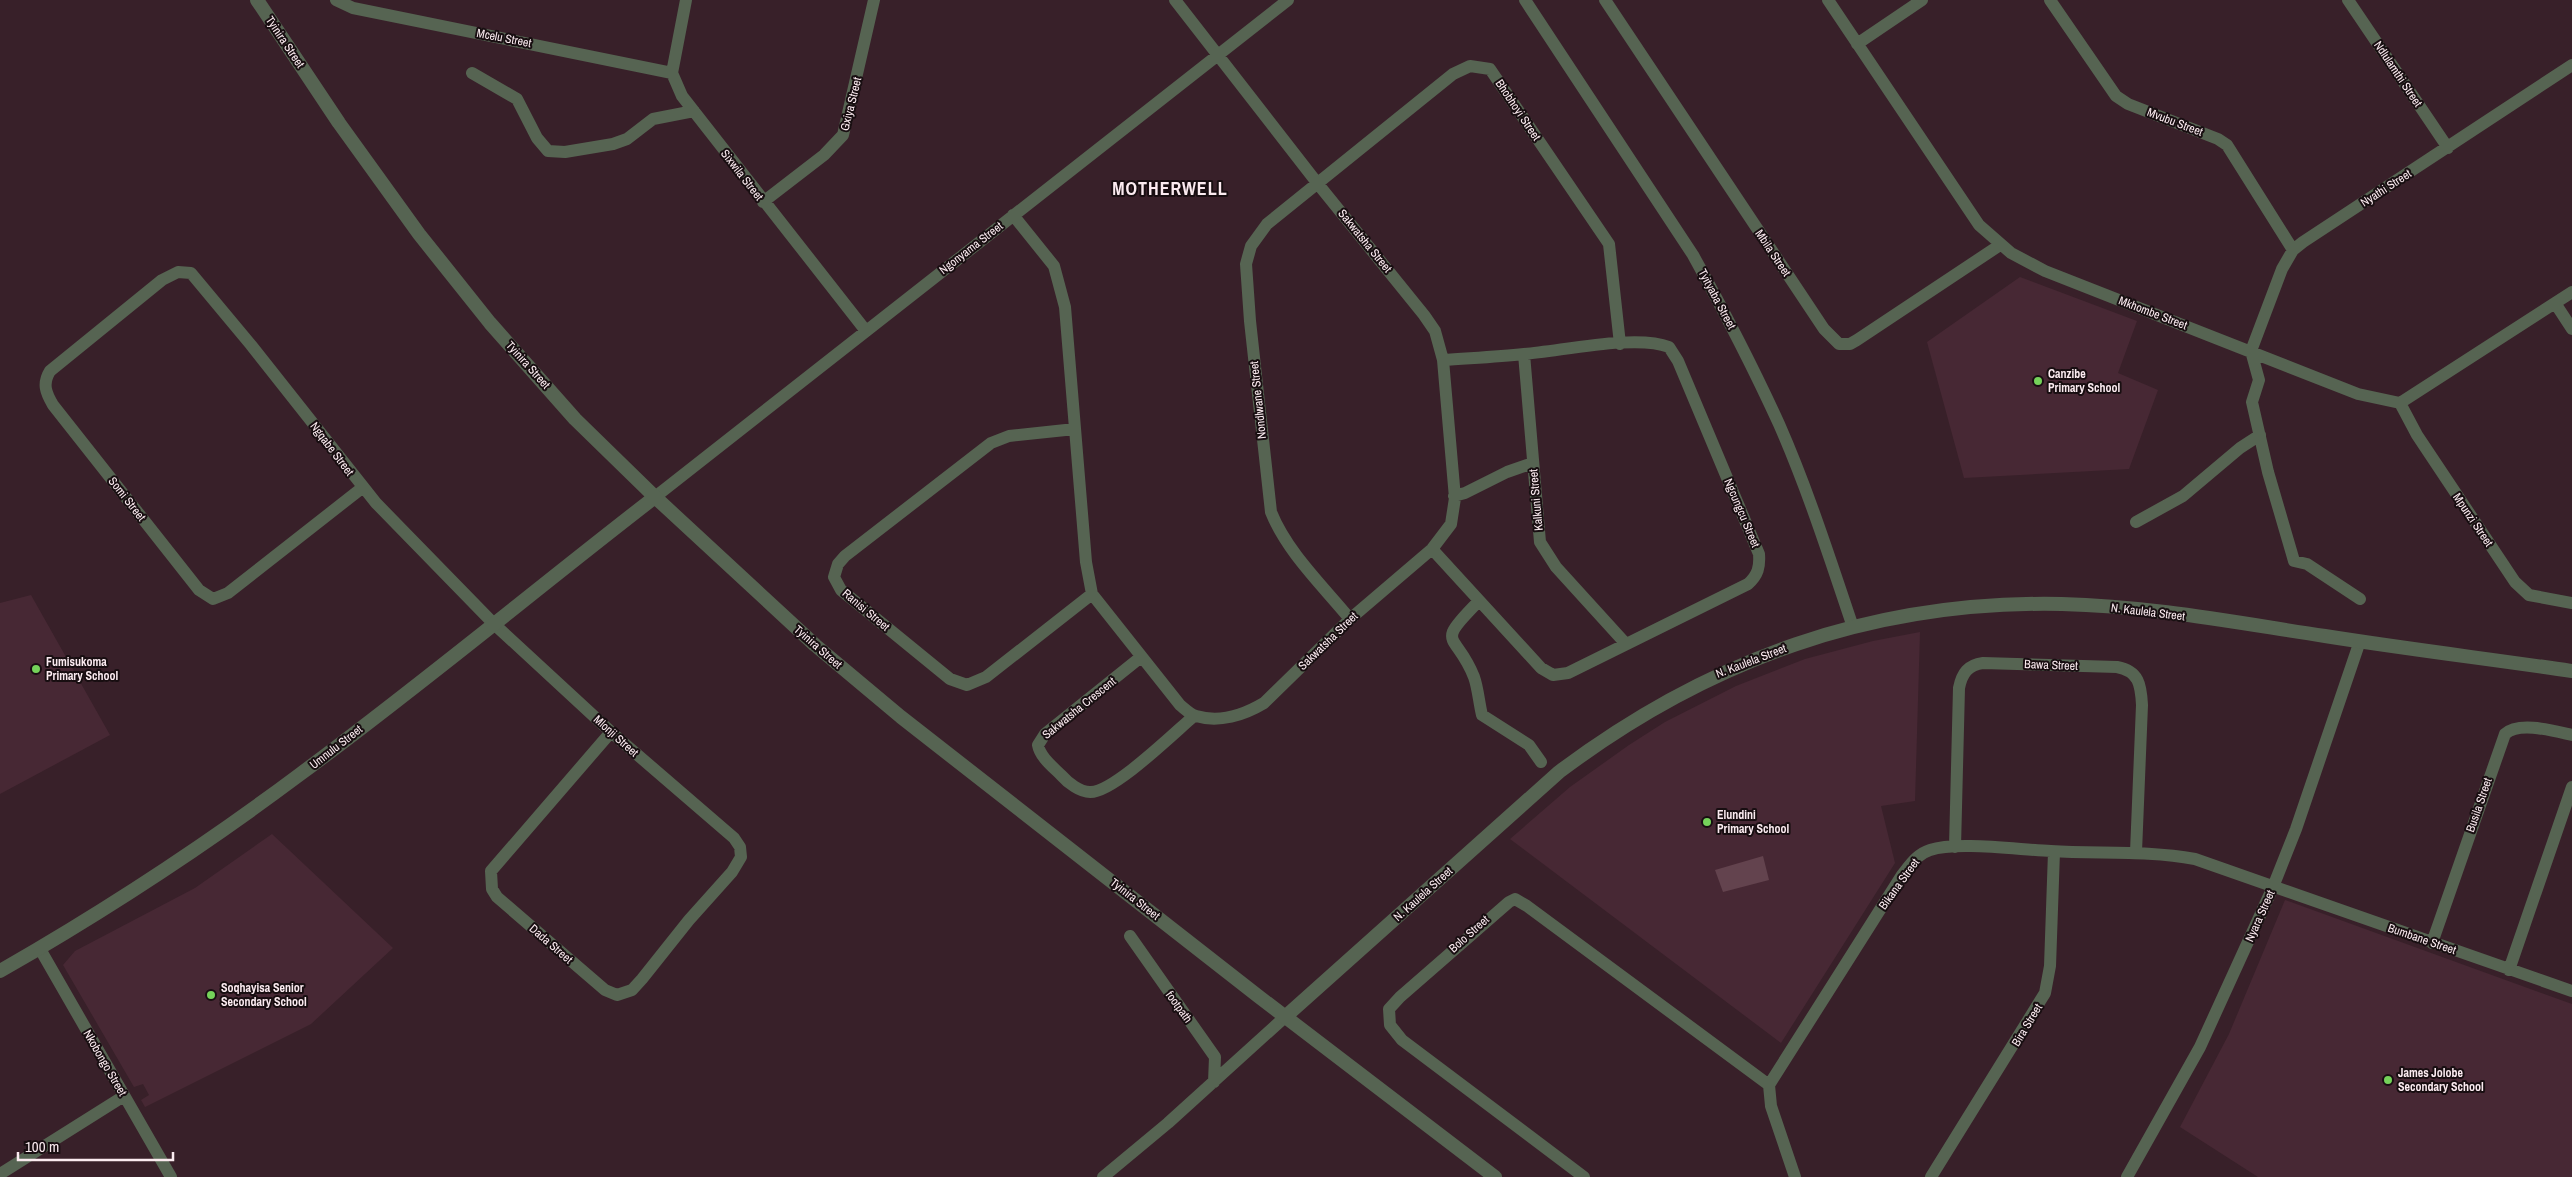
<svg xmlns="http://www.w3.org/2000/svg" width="2572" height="1177" viewBox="0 0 2572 1177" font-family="'Archivo Narrow',sans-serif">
<rect width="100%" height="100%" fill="#382029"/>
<path fill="#472834" d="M 2020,277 L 2137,321 L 2118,373 L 2158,390 L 2129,469 L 1964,478 L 1927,342 Z
M 31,595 L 110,735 L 0,794 L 0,603 Z
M 1920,632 L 1915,801 L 1881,806 L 1895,863 L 1781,1043 L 1510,839 L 1570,787 L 1629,745 L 1665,722 L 1736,686 L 1805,659 L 1873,641 Z
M 272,834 L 393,948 L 311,1024 L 145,1107 L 141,1100 L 149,1095 L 143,1084 L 134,1087 L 63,965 L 75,951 L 195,888 Z
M 2285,900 L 2572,1004 L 2572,1177 L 2258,1177 L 2180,1127 L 2229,1034 Z"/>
<path fill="#63434e" d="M 1763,856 L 1769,880 L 1723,892 L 1715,870 Z"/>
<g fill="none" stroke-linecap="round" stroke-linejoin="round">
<path stroke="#566452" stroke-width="12" d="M 336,0 L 353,8 L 672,73
M 686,0 L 672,73 L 682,96 L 866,331
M 1525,0 L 1693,255 C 1724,311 1753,367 1779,424 C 1808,490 1830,559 1853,627
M 1605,0 L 1824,329 L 1839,344 L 1850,344 L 1857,340 L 2000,245
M 1828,0 L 1979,225 L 2011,253 L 2045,271 L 2358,394 L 2400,403 L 2572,292
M 2050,0 L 2116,96 L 2128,104 L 2218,139 L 2227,145 L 2293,250
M 2348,0 L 2448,148
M 1857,44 L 1922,0
M 472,73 L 517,99 L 537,138 L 548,151 L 565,152 L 613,144 L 627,139 L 653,119 L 694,111
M 763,202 L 824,155 L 843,135 L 874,0
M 1013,215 L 1054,266 L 1065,307 L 1086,562 L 1092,594 L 1180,705 C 1185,709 1191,715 1196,716 C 1219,723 1244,715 1264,703 L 1350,619 L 1432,549 L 1451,524 L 1455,498 L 1443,360 L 1435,331 L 1424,315 L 1318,184 L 1175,0
M 2555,303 L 2572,329
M 1524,354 L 1540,542 L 1556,567 L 1626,644
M 2400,403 L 2417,435 L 2515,582 L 2529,595 L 2572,603
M 1075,429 L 1009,436 L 991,443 L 845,556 L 838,564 L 834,577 L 841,590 L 950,679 L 967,685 L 986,677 L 1092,594
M 362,488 L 228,593 L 213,599 L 199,590 L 53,405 C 46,393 42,384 50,371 L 162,280 L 178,272 L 191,273 L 251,345 L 376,503 L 494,624 L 611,732 L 734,838 L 740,847 L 741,857 L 732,872 L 689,920 L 642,979 L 632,990 L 617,995 L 605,990 L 497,897 L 492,889 L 491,871 L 611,732
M 1454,496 L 1465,493 L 1507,472 L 1533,463
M 655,497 L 1288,0
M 2136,522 L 2183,496 L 2240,448 L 2260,435
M 1432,549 L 1541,668 L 1553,675 L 1568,673 L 1748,584 C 1758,575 1760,567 1759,554 L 1678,361 L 1669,347 C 1636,334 1562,351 1524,354 C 1497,357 1470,358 1443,360
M 2360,599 L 2307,564 L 2294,561 L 2268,472 L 2252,402 L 2259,380 L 2251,351 L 2282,269 L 2293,250 L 2303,242 L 2572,65
M 1479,601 C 1433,647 1456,631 1474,677 C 1478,688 1479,703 1482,715 L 1529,745 L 1541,762
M 1350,619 C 1323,586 1287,552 1271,512 L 1250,321 L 1246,264 L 1251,246 L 1267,224 L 1453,74 L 1470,66 L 1490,69 L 1609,244 L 1620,344
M 1141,657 L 1045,734 L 1038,745 C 1040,757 1053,767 1061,775 C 1068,783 1080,792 1090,792 C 1113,793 1175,732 1194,716
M 1955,847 L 1959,688 C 1962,673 1968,665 1983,663 L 2117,667 C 2139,671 2141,685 2142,705 L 2136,852
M 1130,936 L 1215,1057 L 1214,1082
M 2432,943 L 2505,734 C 2519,721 2554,731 2572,735
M 40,949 L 171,1177
M 2509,970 L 2572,787
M 0,1174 L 124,1096
M 1103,1177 L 1168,1123 L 1285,1017
M 1584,1177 L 1402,1040 L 1390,1025 L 1389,1009 L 1400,997 L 1509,902 L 1515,899 L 1527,906 L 1769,1085
M 1795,1177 L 1771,1106 L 1769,1085 L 1902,875 C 1910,865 1917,854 1930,850 C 1957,841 2020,850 2051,851 C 2100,854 2147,850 2195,859 L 2572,991
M 1931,1177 L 2045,993 L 2050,966 L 2054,852
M 2127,1177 L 2200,1047 L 2273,887 L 2296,829 L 2360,641"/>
<path stroke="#566452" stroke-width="14" d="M 257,0 L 339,123 L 419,234 L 490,323 L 575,419 L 655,497 L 815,645 L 901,717 L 1258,996 L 1495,1177
M 0,971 C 103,912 204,846 299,775 C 420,686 536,589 655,497
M 1285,1017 L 1559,772 C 1709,659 1874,600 2062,604 C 2150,606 2238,623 2325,636 C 2407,649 2490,659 2572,671"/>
</g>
<g fill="#75d25a" stroke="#180e11" stroke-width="2">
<circle cx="2038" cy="381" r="5"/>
<circle cx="36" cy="669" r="5"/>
<circle cx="1707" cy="822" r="5"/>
<circle cx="211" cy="995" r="5"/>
<circle cx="2388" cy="1080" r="5"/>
</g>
<g text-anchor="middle" stroke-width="4" stroke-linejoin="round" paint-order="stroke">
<g font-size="12" fill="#fbebf0" stroke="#180e11">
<text transform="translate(504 38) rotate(11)" y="4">Mcelu Street</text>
<text transform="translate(285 42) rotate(56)" y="4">Tyinira Street</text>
<text transform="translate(2398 74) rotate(56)" y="4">Ndlulamthi Street</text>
<text transform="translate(851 104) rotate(-76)" y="4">Gxiya Street</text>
<text transform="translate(1518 110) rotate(56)" y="4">Bhobhoyi Street</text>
<text transform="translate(2175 122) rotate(21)" y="4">Mvubu Street</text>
<text transform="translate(742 175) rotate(52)" y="4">Sixwila Street</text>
<text transform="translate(2386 188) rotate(-33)" y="4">Nyathi Street</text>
<text transform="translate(1365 241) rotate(51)" y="4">Sakwatsha Street</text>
<text transform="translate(971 248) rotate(-38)" y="4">Ngonyama Street</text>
<text transform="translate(1773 253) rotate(56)" y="4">Mbila Street</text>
<text transform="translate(1717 299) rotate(62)" y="4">Tyityaba Street</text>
<text transform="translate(2153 313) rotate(21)" y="4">Mkhombe Street</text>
<text transform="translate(528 365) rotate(48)" y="4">Tyinira Street</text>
<text transform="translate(1258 400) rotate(-96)" y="4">Nondlwane Street</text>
<text transform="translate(332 449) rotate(53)" y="4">Ngqabe Street</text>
<text transform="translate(127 499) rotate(52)" y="4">Somi Street</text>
<text transform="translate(1536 500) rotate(-95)" y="4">Kalkuni Street</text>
<text transform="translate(1742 513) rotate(67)" y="4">Ngcungcu Street</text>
<text transform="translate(2473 520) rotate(56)" y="4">Mpunzi Street</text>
<text transform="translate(866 610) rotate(40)" y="4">Ranisi Street</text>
<text transform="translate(2148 612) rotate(7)" y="4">N. Kaulela Street</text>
<text transform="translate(1328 641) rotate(-44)" y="4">Sakwatsha Street</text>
<text transform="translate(818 647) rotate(41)" y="4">Tyinira Street</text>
<text transform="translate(1751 661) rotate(-21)" y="4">N. Kaulela Street</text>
<text transform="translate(2051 665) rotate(2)" y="4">Bawa Street</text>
<text transform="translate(1079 708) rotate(-39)" y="4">Sakwatsha Crescent</text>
<text transform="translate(616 736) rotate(42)" y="4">Mlonji Street</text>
<text transform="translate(336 747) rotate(-38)" y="4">Umnulu Street</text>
<text transform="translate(2479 805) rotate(-71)" y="4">Busila Street</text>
<text transform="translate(1899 884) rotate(-54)" y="4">Bikana Street</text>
<text transform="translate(1423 894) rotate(-42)" y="4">N. Kaulela Street</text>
<text transform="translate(1135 899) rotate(38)" y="4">Tyinira Street</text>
<text transform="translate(2260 916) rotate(-66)" y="4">Nyara Street</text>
<text transform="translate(1469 934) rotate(-42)" y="4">Bolo Street</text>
<text transform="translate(2422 939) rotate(19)" y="4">Bumbane Street</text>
<text transform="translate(551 944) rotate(41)" y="4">Dada Street</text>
<text transform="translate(1179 1007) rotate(54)" y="4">footpath</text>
<text transform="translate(2027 1025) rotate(-59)" y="4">Bira Street</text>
<text transform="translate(105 1063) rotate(60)" y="4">Nkobongo Street</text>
</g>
<g font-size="12" font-weight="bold" fill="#fbebf0" stroke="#180e11" text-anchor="start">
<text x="2048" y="378">Canzibe<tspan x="2048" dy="14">Primary School</tspan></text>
<text x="46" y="666">Fumisukoma<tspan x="46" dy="14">Primary School</tspan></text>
<text x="1717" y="819">Elundini<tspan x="1717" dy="14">Primary School</tspan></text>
<text x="221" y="992">Soqhayisa Senior<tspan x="221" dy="14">Secondary School</tspan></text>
<text x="2398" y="1077">James Jolobe<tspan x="2398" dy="14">Secondary School</tspan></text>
</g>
<g font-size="18" font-weight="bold" letter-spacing="1" fill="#fbebf0" stroke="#180e11">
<text x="1170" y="195">MOTHERWELL</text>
</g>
</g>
<path d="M18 1152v8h155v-8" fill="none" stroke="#fbebf0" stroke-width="2.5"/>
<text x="25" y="1152" font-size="15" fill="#fbebf0" stroke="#180e11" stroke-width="4" paint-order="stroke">100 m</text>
</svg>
